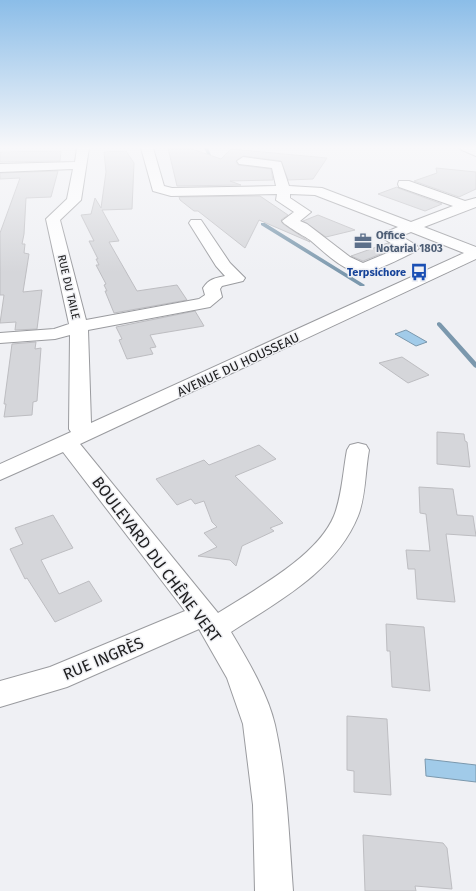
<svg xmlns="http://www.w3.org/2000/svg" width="476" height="891" viewBox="0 0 476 891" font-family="'Fira Sans',sans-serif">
<rect width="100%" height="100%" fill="#eff0f4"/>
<path fill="#a1cbe9" stroke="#7b98ad" d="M 406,330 L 427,342 L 416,346 L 395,334 Z
M 425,759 L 476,765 L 476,782 L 426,776 Z"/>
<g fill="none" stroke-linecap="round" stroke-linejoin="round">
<path fill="#7b98ad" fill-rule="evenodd" d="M 204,148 L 208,148 L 215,165 L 212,164 Z
M 261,223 L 265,223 L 365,285 L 364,286 L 360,286 L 261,225 Z
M 439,322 L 441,323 L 476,362 L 476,368 L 474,367 L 437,325 L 437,323 Z"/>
</g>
<path fill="#d5d6da" stroke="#bdbdc1" d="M 168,148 L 189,148 L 221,159 L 231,149 L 327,158 L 313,179 L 288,180 L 281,161 L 243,156 L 236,161 L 238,165 L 271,169 L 273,180 L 230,181 L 241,185 L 177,186 Z
M 61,151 L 60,161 L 0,162 L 0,152 Z
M 126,151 L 134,163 L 132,209 L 102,210 L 119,241 L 109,242 L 137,291 L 177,285 L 187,300 L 114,313 L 105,291 L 107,291 L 104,285 L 106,284 L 96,265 L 99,265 L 96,259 L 98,259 L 89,241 L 94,241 L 81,215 L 91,214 L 95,198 L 101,208 L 106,172 L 104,152 Z
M 436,168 L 476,172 L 476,189 L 459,197 L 414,181 L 437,173 Z
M 58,171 L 51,197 L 26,198 L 24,234 L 22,244 L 25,244 L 24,253 L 29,254 L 23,292 L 42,290 L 37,329 L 15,330 L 16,322 L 0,323 L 4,295 L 0,295 L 0,233 L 20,178 L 0,179 L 0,173 Z
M 397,187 L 398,188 L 442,204 L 425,211 L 378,194 Z
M 260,196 L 288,215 L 281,220 L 283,224 L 310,242 L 259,220 L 245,248 L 198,211 L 194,211 L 180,200 L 179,197 Z
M 318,215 L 355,230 L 326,237 L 303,221 Z
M 388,243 L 396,248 L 363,261 L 351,256 Z
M 195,311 L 204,326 L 150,335 L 156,347 L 150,348 L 153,354 L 127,359 L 119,340 L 122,339 L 116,327 Z
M 36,342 L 35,349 L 41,348 L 37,401 L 33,402 L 32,415 L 4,417 L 6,404 L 4,404 L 12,344 Z
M 402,357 L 429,375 L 408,383 L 379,363 Z
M 437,432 L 464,434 L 465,441 L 467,442 L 470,467 L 437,464 Z
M 259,445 L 276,459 L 235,476 L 283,523 L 270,528 L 274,531 L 242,546 L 236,566 L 230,560 L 198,556 L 217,547 L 204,533 L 217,527 L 212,522 L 204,501 L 195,504 L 191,499 L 177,505 L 156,479 L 204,460 L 209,465 Z
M 419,487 L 453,489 L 457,515 L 473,516 L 476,536 L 446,534 L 455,602 L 417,599 L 415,569 L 408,569 L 406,550 L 430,551 L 426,514 L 420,513 Z
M 53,515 L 73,548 L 41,560 L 59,594 L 89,581 L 102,601 L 55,622 L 27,578 L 25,579 L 10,549 L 23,544 L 15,528 Z
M 386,624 L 424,627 L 430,691 L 392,687 L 390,651 L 387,651 Z
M 347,716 L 387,719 L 391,795 L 354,792 L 354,771 L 347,770 Z
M 363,835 L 443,843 L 447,848 L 452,889 L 415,886 L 416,891 L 365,891 Z"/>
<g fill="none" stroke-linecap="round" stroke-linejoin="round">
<g stroke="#9a9b9f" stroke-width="2">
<path id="minor" d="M 77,148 L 89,148 L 81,200 L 60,220 L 86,320 L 199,299 L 205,295 L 203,288 C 209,279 215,278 225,276 L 216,266 L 189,223 L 191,220 L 201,220 L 230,263 L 245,278 L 243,281 L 222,286 L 220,289 L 222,297 L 210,307 L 88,330 L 91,423 L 464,253 L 411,232 L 401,236 L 416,245 L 419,248 L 416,251 C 406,256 371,274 362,273 C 344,272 323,251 310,240 C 304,236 284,225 282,221 L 294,212 L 276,200 L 277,194 L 171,196 L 153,191 L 141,148 L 153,148 L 164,186 L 172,188 L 276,186 L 272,168 L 239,164 L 237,161 L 243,157 L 281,162 L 289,186 L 322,188 L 411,222 L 453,206 L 399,187 L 398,184 L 399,181 L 409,181 L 465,201 L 476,198 L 476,207 L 424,227 L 476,247 L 476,259 L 80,444 L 218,613 C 254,590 317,557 334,516 C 342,496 343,471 347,450 L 350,445 L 358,443 L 366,445 L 369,450 C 365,471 366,496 358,516 C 336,571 277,602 231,632 C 247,659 268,694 275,725 C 287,779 289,836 293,891 L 255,891 L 253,805 L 243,724 L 227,678 L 199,629 L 67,687 L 0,707 L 0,681 L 50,667 L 185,611 L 63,452 L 0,480 L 0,464 L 71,432 L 69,429 L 70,335 L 55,339 L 0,343 L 0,333 L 54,329 L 69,324 L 46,219 L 67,199 L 73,169 L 0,172 L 0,164 L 75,162 ZM 290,194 L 315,195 L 398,227 L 384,233 L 382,236 L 384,239 L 399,248 L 363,263 L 350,257 L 307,224 L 300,221 L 311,212 L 290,198 Z
M 460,148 L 476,148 L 476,156 L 462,150 Z"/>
</g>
<use href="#minor" fill="#fff" fill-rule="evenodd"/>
</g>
<linearGradient id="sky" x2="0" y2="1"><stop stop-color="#8bbde8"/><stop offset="0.54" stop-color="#f8f8fa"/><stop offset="1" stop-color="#f8f8fa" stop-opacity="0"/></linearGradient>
<rect width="476" height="273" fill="url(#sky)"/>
<defs>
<g id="office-bare" transform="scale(1.38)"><path d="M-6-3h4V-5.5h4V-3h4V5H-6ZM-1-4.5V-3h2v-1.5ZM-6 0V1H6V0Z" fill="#5c6f8a" stroke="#eff0f4" stroke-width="2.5" paint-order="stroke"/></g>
<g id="bus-bare" transform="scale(1.38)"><path d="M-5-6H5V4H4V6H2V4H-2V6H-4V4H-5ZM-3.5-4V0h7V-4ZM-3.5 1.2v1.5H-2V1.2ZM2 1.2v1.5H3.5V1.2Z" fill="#1a4fb4" stroke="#eff0f4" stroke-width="2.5" paint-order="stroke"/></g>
</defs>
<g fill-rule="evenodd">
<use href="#office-bare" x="363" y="241"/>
<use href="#bus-bare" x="419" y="272"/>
</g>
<g text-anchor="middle" stroke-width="3" stroke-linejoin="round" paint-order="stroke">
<g font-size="11" font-weight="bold" fill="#4e5e75" stroke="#eff0f4" text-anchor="start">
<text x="376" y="239">Office<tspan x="376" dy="13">Notarial 1803</tspan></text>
</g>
<g font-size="11" font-weight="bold" fill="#164399" stroke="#eff0f4" text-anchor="end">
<text x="406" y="276">Terpsichore</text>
</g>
<g font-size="11" fill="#212122" stroke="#eff0f4">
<text transform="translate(69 287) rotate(77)" y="4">RUE DU TAILE</text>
</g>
<g font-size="13" fill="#212122" stroke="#eff0f4">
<text transform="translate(238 364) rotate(-25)" y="5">AVENUE DU HOUSSEAU</text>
</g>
<g font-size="16" fill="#212122" stroke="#eff0f4">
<text transform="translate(157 559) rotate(53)" y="6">BOULEVARD DU CHÊNE VERT</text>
<text transform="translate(103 658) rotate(-23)" y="6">RUE INGRÈS</text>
</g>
</g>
</svg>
